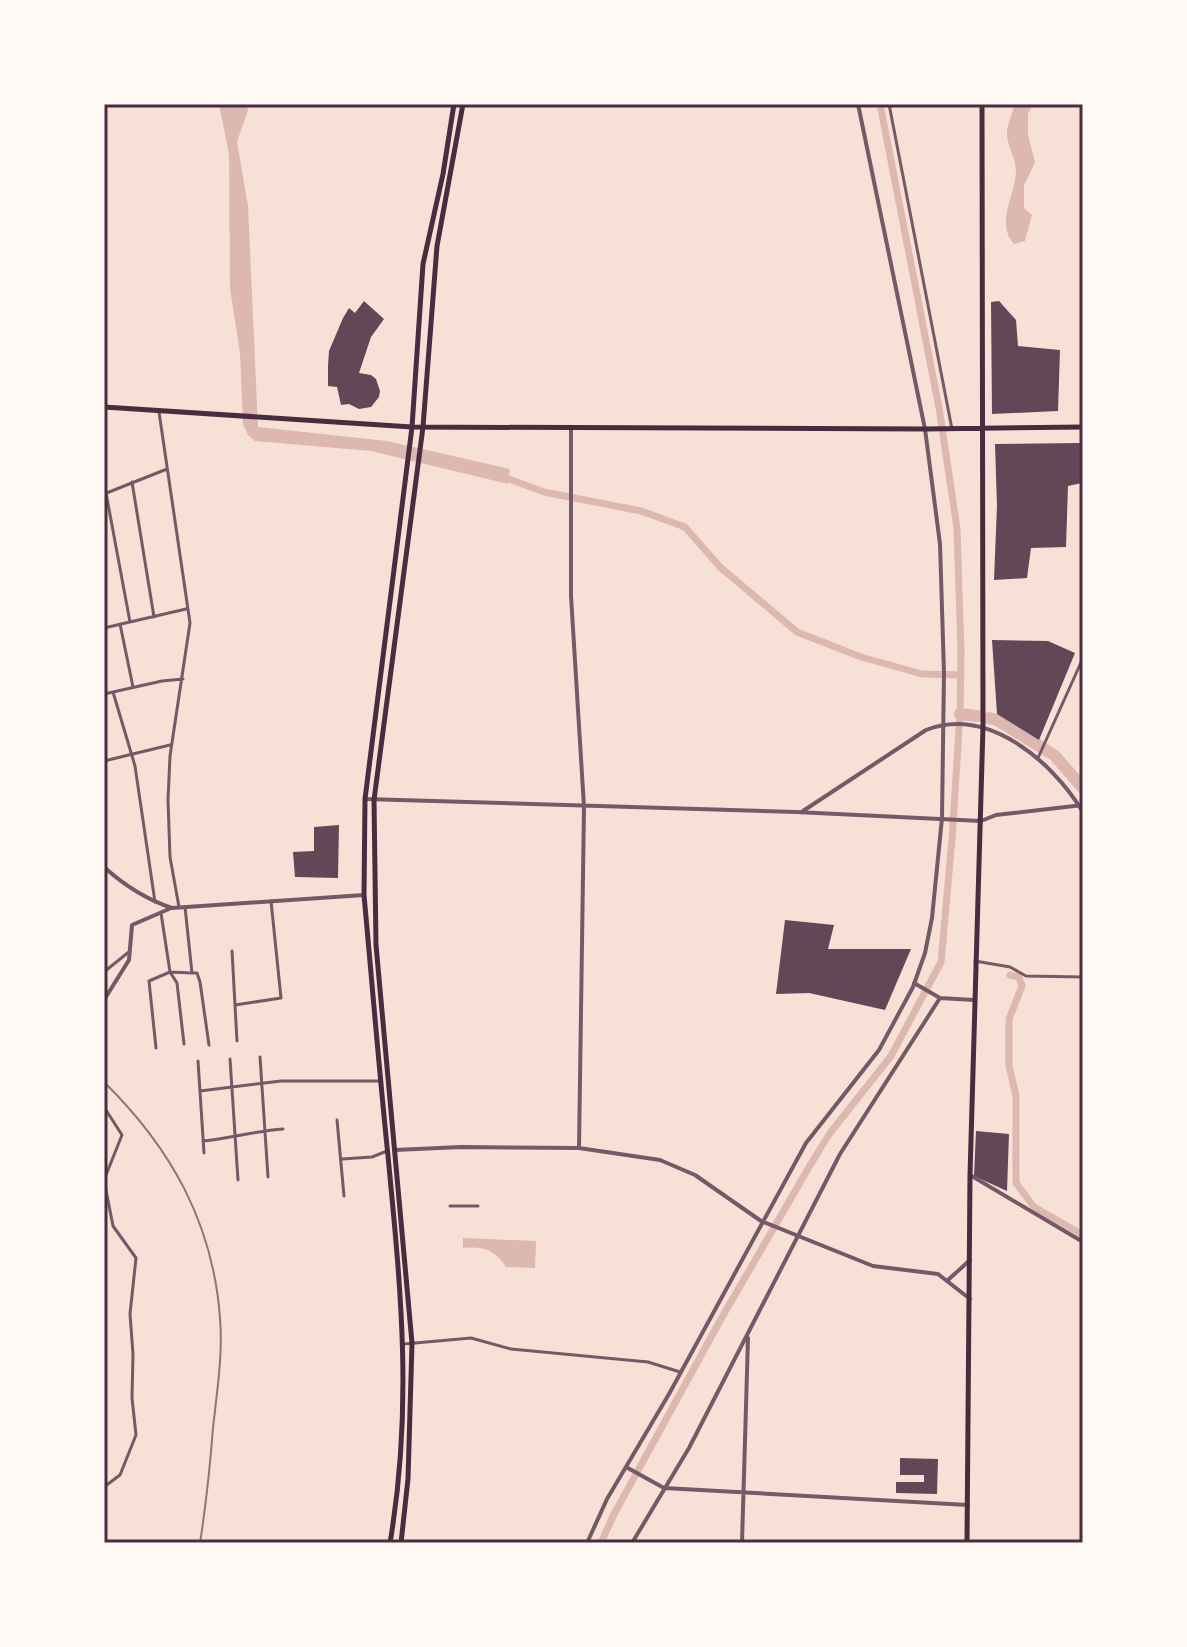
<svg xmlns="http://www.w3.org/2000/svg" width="1187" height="1647" viewBox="0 0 1187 1647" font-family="'Roboto Condensed',sans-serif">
<rect width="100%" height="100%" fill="#f7e1d7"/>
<path fill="#dcb8b0" d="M 219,104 L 247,104 L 248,110 L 237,142 L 248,206 L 258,427 L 387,441 L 510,469 L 508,484 L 371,451 L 255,441 L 248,435 L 243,424 L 240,353 L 230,288 L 229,154 Z
M 1014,104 L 1033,104 L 1028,114 L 1028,135 L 1035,162 L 1024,186 L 1024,208 L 1032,215 L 1025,241 L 1014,244 C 995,223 1015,196 1016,172 C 1016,158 1008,148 1007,135 C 1006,125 1013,115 1014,104 Z
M 463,1238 L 536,1241 L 535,1268 L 506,1267 C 495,1250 483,1246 463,1248 Z"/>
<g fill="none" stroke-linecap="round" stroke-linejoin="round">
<path stroke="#dcb8b0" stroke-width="7" d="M 509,479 L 544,492 L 641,511 L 685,527 L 720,567 L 797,632 L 861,657 L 922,674 L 961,675
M 1010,975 L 1019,977 L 1022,986 L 1009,1019 L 1009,1066 L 1016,1096 L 1016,1183 L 1034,1207 L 1083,1235
M 601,1543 L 613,1516 L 721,1319 L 812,1162 L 830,1133 L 891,1056 L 941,962 L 952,839 L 960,714 L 961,653 L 957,528 L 939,408 L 880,104"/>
<path stroke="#dcb8b0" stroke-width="12" d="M 960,714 L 977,716
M 989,718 L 997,720 L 1054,755 L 1083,788"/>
</g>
<path fill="#644757" d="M 364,301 L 384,319 L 371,337 L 359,373 L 371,375 L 376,379 L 380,391 L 379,397 L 371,407 L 359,409 L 349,404 L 341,405 L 337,387 L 328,386 L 328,366 L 329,351 L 343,318 L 349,308 L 355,313 Z
M 999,301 L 1016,320 L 1018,346 L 1060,350 L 1058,411 L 992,414 L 991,302 Z
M 1080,443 L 1082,483 L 1068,486 L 1066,547 L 1031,548 L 1027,578 L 994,580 L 997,506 L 995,444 Z
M 992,640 L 1048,641 L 1075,653 L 1039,740 L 997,714 Z
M 339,825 L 338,878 L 295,877 L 293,852 L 314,851 L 314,827 Z
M 785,920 L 834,925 L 828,949 L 911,949 L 885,1010 L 809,993 L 776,994 Z
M 976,1131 L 1009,1134 L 1007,1191 L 974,1176 Z
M 900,1458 L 938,1459 L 937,1494 L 896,1493 L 896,1482 L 924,1482 L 924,1475 L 900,1475 Z"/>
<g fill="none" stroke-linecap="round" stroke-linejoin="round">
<path stroke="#755966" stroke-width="3" d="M 450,1206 L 478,1206"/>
<path stroke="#755966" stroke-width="3" d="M 889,104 L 952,429
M 159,412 L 190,623 L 170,756 L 168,800 L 170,857 L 179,907
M 132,482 L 154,617
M 106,493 L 130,622
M 104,494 L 167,469
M 120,624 L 133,687
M 104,628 L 186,609
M 113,692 L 135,766 L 155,902
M 104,694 L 162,681 L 183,679
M 1038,758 L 1083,658
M 104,761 L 170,745
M 185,907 L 192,973 L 197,973 L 200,982 L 209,1045
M 161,913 L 170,972 L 177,983 L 184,1044
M 232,951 L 237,1041
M 975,961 L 1010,967 L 1026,976 L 1083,977
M 104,972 L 130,951
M 235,1005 L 281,998 L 271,901
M 156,1048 L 149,981 L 170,972 L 192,973
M 260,1057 L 268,1177
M 230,1059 L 238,1180
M 198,1061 L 204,1153
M 200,1091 L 281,1081 L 381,1081
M 104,1107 L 122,1135 L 104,1180 L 113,1226 L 136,1258 L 130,1314 L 133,1354 L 132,1398 L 136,1435 L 120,1475 L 104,1487
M 337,1120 L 344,1196
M 203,1141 C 231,1138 256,1131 283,1129
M 342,1159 L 372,1157 L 387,1151
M 404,1344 L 471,1338 L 511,1349 L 648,1362 L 680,1372"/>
<path stroke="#755966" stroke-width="4" d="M 1069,104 L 1083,105
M 571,429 L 571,596 L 584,807 L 579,1148
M 365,799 L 796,812 L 981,821 L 996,815 L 1083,805
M 803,811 L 926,730 C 988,706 1052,761 1083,812
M 104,867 C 125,886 145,899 172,908 L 364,895
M 914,983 L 940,998 L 974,1000
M 104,1000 L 129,960 L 132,925 L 169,909
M 395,1150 L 461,1147 L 579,1148 L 660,1160 L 695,1175 L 761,1221 L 873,1266 L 938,1274 L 970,1299
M 970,1175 L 1083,1242
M 948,1280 L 970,1260
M 626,1467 L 664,1488 L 968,1505
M 587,1543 L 607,1499 L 669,1394 L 806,1143 L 879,1050 L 913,987 L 925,953 L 932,918 L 942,818 L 944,673 L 940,544 L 925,429 L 858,104
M 632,1543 L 689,1448 L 840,1154 L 940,998
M 742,1543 L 748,1338"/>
<path stroke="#4a2c40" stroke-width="5" d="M 104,407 L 412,427 L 925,429 L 1083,427
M 967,1543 L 970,1175 L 983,726 L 982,104"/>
<path stroke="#4a2c40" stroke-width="5" d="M 390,1543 C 413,1407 401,1291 388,1156 C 379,1069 372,982 364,895 L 365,799 L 412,427 L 423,264 L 443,174 L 454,104
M 401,1543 L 408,1479 L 412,1343 L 376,945 L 374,800 L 423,427 L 437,246 L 463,104"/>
<path stroke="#8f747c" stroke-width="2" d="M 104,1082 C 171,1148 213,1223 220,1318 C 223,1354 217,1391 213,1428 C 210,1466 206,1505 200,1543"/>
</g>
<rect width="1187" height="1647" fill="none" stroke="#fffaf5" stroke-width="212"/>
<rect x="106" y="106" width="975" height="1435" fill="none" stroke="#4a2c40" stroke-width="3"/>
</svg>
